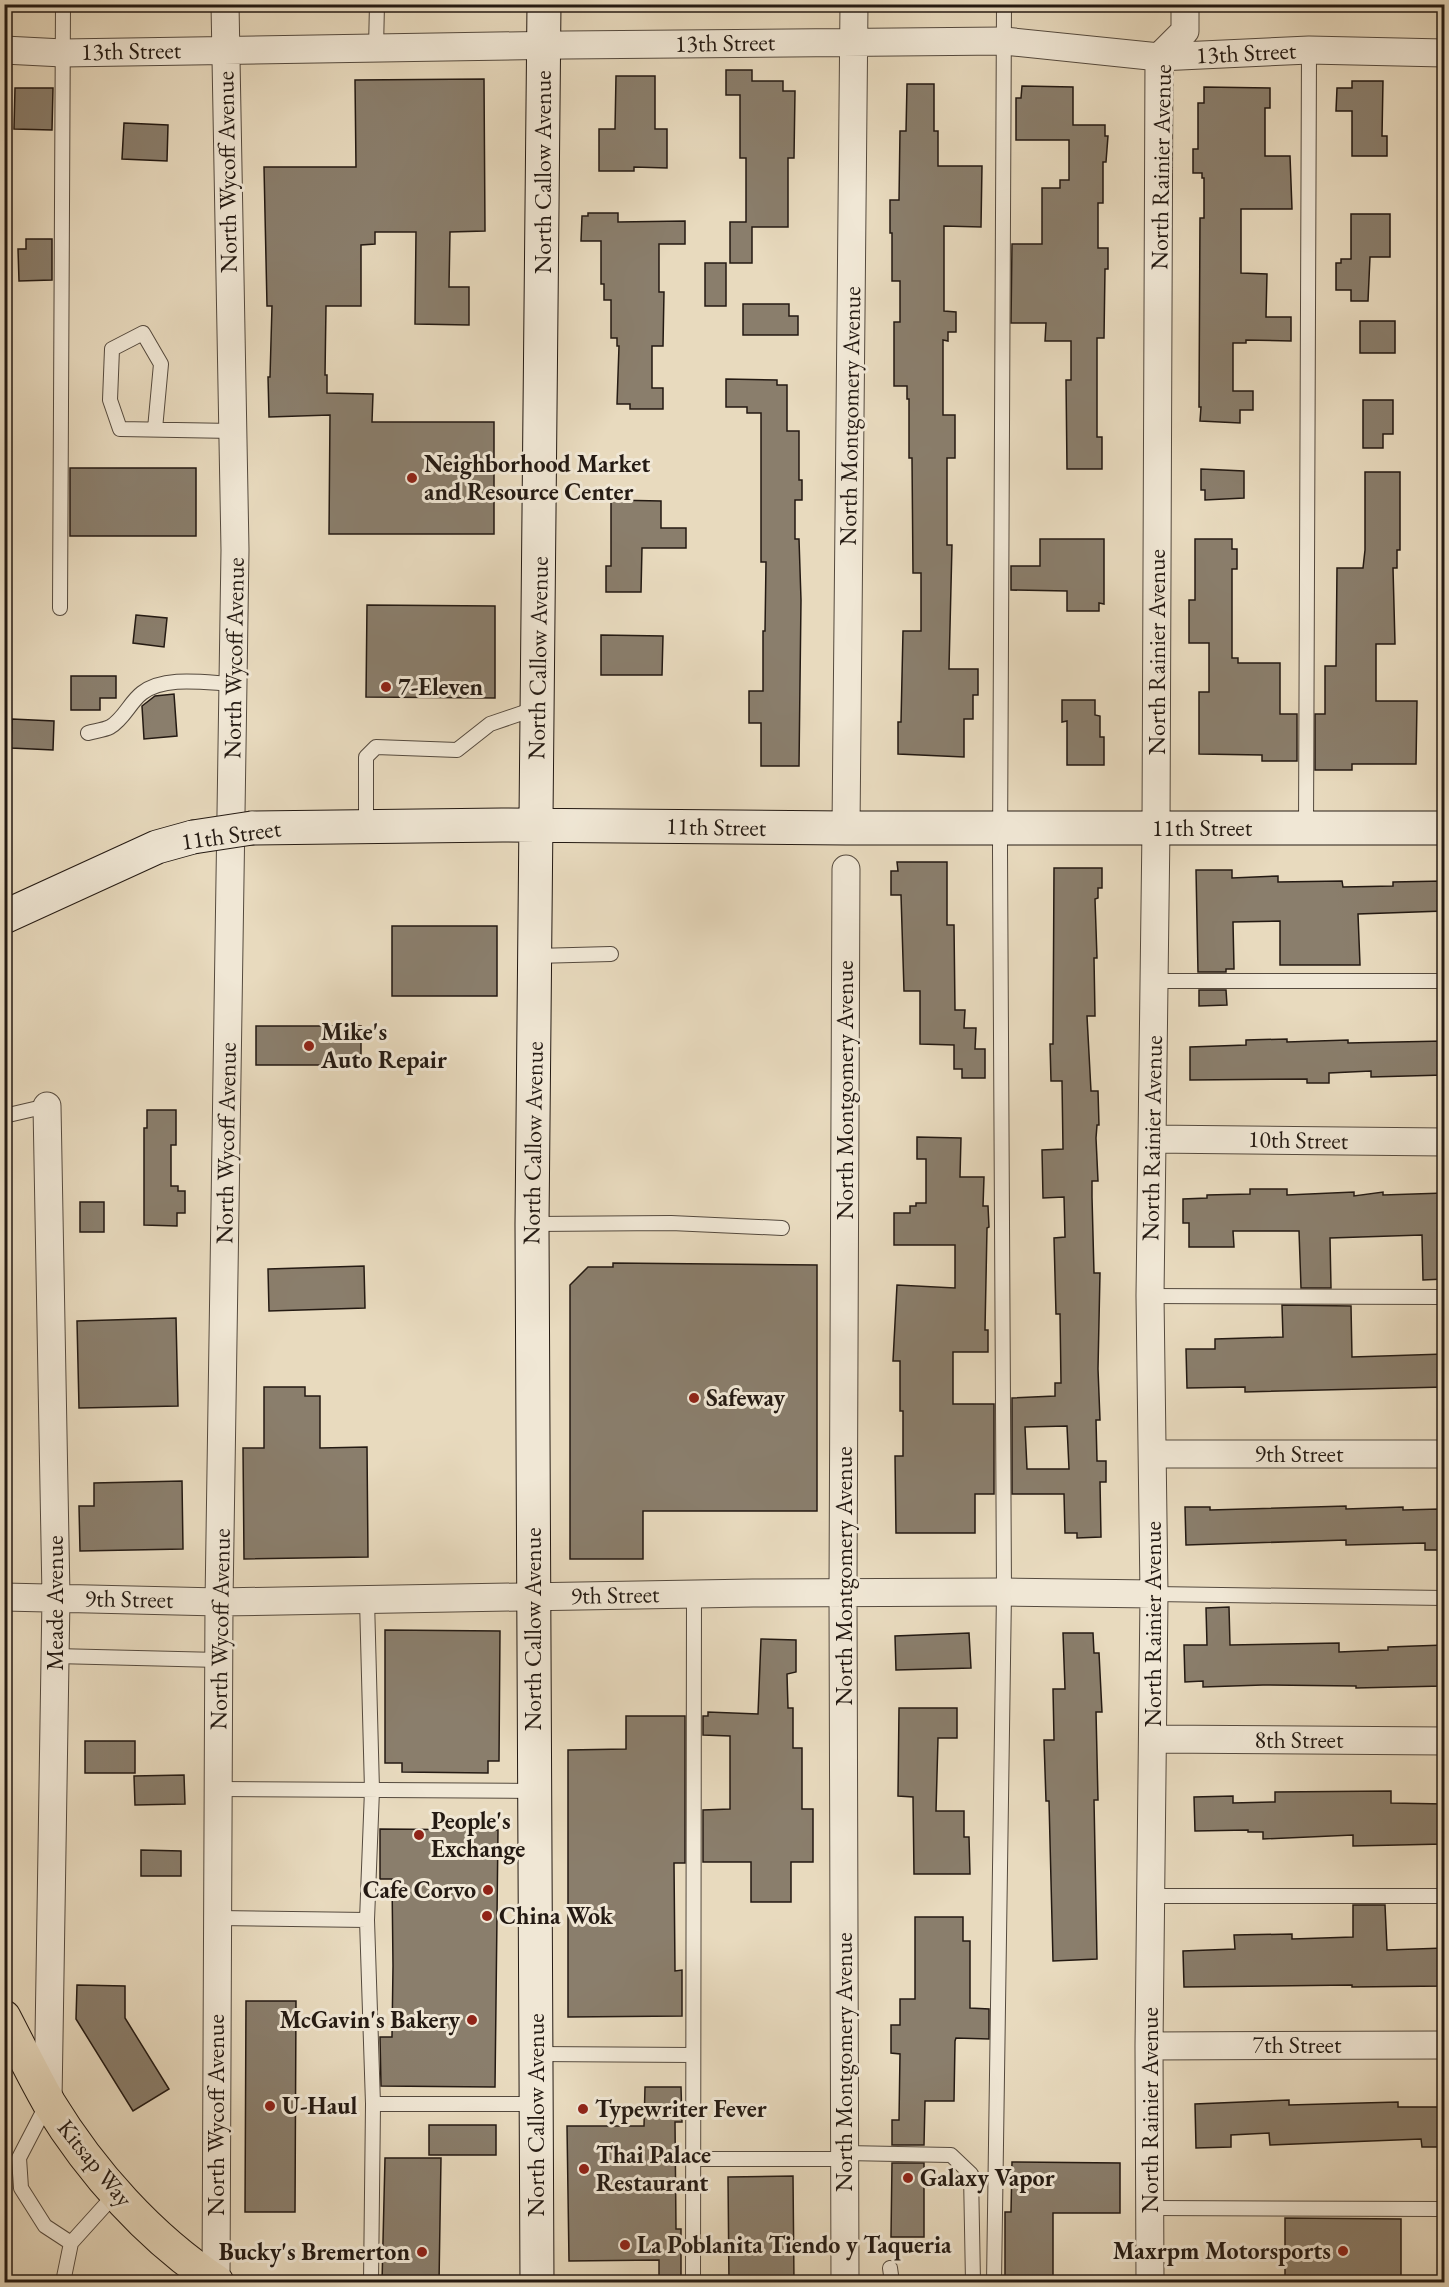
<svg xmlns="http://www.w3.org/2000/svg" width="1449" height="2287" viewBox="0 0 1449 2287" font-family="'EB Garamond',serif">
<rect width="100%" height="100%" fill="#e8dabe"/>
<filter id="stains"><feTurbulence type="fractalNoise" baseFrequency=".00333" numOctaves="4"/><feColorMatrix values="0 0 0 0 .2 0 0 0 0 .09 0 0 0 0 .02 0 0 0 .5 -.17"/></filter>
<radialGradient id="worn" r=".72"><stop offset=".6" stop-color="#630" stop-opacity="0"/><stop offset="1" stop-color="#630" stop-opacity=".3"/></radialGradient>
<path fill="#8a7e6c" stroke="#241a13" stroke-width="1.5" fill-rule="evenodd" d="M 726,70 L 752,70 L 752,81 L 783,81 L 783,91 L 795,91 L 794,158 L 788,158 L 788,227 L 752,227 L 752,263 L 730,263 L 730,222 L 746,222 L 746,158 L 740,158 L 740,95 L 726,95 Z
M 616,76 L 655,76 L 655,129 L 667,129 L 667,168 L 634,167 L 634,171 L 599,171 L 599,129 L 615,129 Z
M 484,79 L 485,231 L 450,232 L 449,287 L 469,287 L 469,325 L 415,324 L 416,232 L 375,232 L 375,244 L 361,245 L 361,306 L 326,306 L 325,375 L 327,375 L 327,393 L 373,394 L 372,422 L 494,422 L 494,534 L 329,534 L 330,415 L 269,417 L 268,377 L 270,377 L 272,306 L 267,306 L 264,167 L 356,167 L 355,80 Z
M 1352,81 L 1383,81 L 1382,136 L 1387,136 L 1387,156 L 1352,156 L 1352,111 L 1336,111 L 1337,88 L 1352,88 Z
M 907,84 L 934,84 L 934,131 L 938,131 L 938,166 L 982,166 L 981,227 L 944,226 L 944,311 L 956,312 L 956,332 L 948,332 L 948,341 L 943,340 L 943,415 L 955,415 L 955,458 L 947,458 L 947,545 L 952,545 L 949,669 L 978,669 L 978,695 L 973,695 L 973,719 L 964,719 L 964,757 L 898,754 L 898,722 L 901,722 L 903,631 L 921,631 L 921,573 L 913,573 L 912,458 L 909,458 L 909,399 L 907,399 L 907,386 L 894,386 L 894,322 L 900,322 L 900,281 L 892,281 L 892,233 L 890,233 L 890,200 L 899,200 L 900,131 L 906,131 Z
M 1022,86 L 1073,87 L 1073,125 L 1105,125 L 1105,136 L 1108,136 L 1106,162 L 1103,162 L 1103,203 L 1098,203 L 1098,248 L 1108,248 L 1108,269 L 1105,269 L 1104,338 L 1097,338 L 1097,437 L 1102,437 L 1102,469 L 1067,469 L 1066,380 L 1071,380 L 1071,341 L 1045,341 L 1046,323 L 1011,323 L 1012,244 L 1042,244 L 1042,188 L 1060,188 L 1060,180 L 1069,180 L 1069,140 L 1016,140 L 1016,98 L 1021,98 Z
M 1204,87 L 1270,88 L 1270,108 L 1265,108 L 1265,156 L 1290,156 L 1292,209 L 1241,209 L 1241,273 L 1267,274 L 1266,317 L 1291,317 L 1291,341 L 1246,340 L 1246,343 L 1233,343 L 1233,391 L 1253,391 L 1253,410 L 1240,410 L 1240,423 L 1200,421 L 1201,407 L 1199,407 L 1200,218 L 1204,218 L 1204,178 L 1202,178 L 1202,173 L 1193,173 L 1193,149 L 1198,149 L 1198,103 L 1204,103 Z
M 15,88 L 53,88 L 52,130 L 14,129 Z
M 124,123 L 168,125 L 167,161 L 122,159 Z
M 588,213 L 618,213 L 618,222 L 685,221 L 685,244 L 659,244 L 659,292 L 664,292 L 663,346 L 652,346 L 652,388 L 663,388 L 663,409 L 630,409 L 630,404 L 617,404 L 619,346 L 617,346 L 617,338 L 611,338 L 611,300 L 604,300 L 604,284 L 601,284 L 601,241 L 581,241 L 582,216 L 588,216 Z
M 1351,214 L 1390,214 L 1390,257 L 1370,257 L 1368,301 L 1351,301 L 1351,290 L 1336,290 L 1336,263 L 1341,263 L 1341,259 L 1351,259 Z
M 26,239 L 52,239 L 52,280 L 19,281 L 18,249 L 26,249 Z
M 705,263 L 726,263 L 726,306 L 705,306 Z
M 743,304 L 789,304 L 789,316 L 798,316 L 798,335 L 743,335 Z
M 1360,321 L 1395,321 L 1395,353 L 1360,353 Z
M 726,379 L 777,380 L 777,385 L 787,385 L 787,431 L 799,431 L 799,480 L 802,480 L 802,500 L 795,500 L 795,539 L 799,539 L 801,600 L 799,766 L 761,766 L 761,723 L 749,723 L 749,691 L 763,691 L 763,631 L 765,631 L 766,562 L 761,562 L 761,413 L 747,413 L 747,407 L 726,407 Z
M 1363,400 L 1393,400 L 1393,434 L 1383,434 L 1383,448 L 1363,448 Z
M 70,468 L 196,468 L 196,536 L 70,536 Z
M 1201,469 L 1244,471 L 1244,498 L 1205,500 L 1205,490 L 1201,490 Z
M 1365,472 L 1400,472 L 1400,550 L 1397,550 L 1397,568 L 1393,568 L 1395,644 L 1376,644 L 1376,701 L 1417,701 L 1416,764 L 1352,764 L 1352,770 L 1315,770 L 1315,714 L 1325,714 L 1325,666 L 1336,666 L 1337,568 L 1363,568 L 1365,550 Z
M 611,500 L 661,501 L 661,528 L 686,528 L 686,548 L 642,548 L 641,592 L 606,592 L 606,566 L 611,566 Z
M 1040,539 L 1104,539 L 1104,604 L 1099,603 L 1099,611 L 1067,611 L 1067,591 L 1011,590 L 1011,566 L 1040,566 Z
M 1195,539 L 1232,539 L 1232,549 L 1237,549 L 1237,569 L 1232,569 L 1232,658 L 1238,658 L 1238,663 L 1280,663 L 1280,714 L 1297,714 L 1297,761 L 1262,761 L 1262,755 L 1199,754 L 1199,692 L 1209,692 L 1209,643 L 1189,643 L 1189,600 L 1195,600 Z
M 367,605 L 495,606 L 495,698 L 366,697 Z
M 136,615 L 167,618 L 164,647 L 133,643 Z
M 601,635 L 663,636 L 662,675 L 601,675 Z
M 71,676 L 116,676 L 116,698 L 100,698 L 100,710 L 71,710 Z
M 174,694 L 177,736 L 144,739 L 142,706 L 155,696 Z
M 1062,700 L 1095,700 L 1095,715 L 1100,716 L 1100,737 L 1104,737 L 1104,765 L 1067,765 L 1067,721 L 1062,722 Z
M 12,719 L 54,721 L 53,750 L 11,748 Z
M 897,862 L 947,862 L 947,925 L 954,925 L 955,1010 L 965,1010 L 964,1028 L 976,1028 L 975,1049 L 985,1049 L 985,1078 L 962,1078 L 962,1069 L 954,1069 L 954,1045 L 920,1044 L 920,991 L 904,991 L 901,895 L 891,895 L 891,871 L 898,871 Z
M 1054,868 L 1102,868 L 1102,888 L 1098,888 L 1098,898 L 1095,899 L 1097,958 L 1094,958 L 1095,1016 L 1087,1016 L 1091,1091 L 1098,1091 L 1099,1125 L 1097,1125 L 1096,1138 L 1098,1181 L 1092,1181 L 1092,1197 L 1094,1273 L 1100,1273 L 1098,1369 L 1100,1420 L 1096,1420 L 1097,1461 L 1106,1461 L 1106,1482 L 1100,1482 L 1101,1537 L 1077,1538 L 1077,1533 L 1065,1533 L 1064,1494 L 1012,1494 L 1012,1398 L 1055,1396 L 1055,1383 L 1061,1383 L 1060,1314 L 1056,1314 L 1054,1238 L 1065,1237 L 1064,1197 L 1043,1198 L 1042,1150 L 1063,1149 L 1062,1081 L 1051,1081 L 1050,1044 L 1053,1044 ZM 1067,1426 L 1069,1469 L 1027,1469 L 1025,1427 Z
M 1196,870 L 1232,870 L 1232,878 L 1278,876 L 1278,882 L 1342,881 L 1343,887 L 1393,886 L 1393,882 L 1444,881 L 1444,911 L 1358,914 L 1360,965 L 1280,965 L 1280,921 L 1233,922 L 1234,969 L 1226,969 L 1226,972 L 1198,972 Z
M 392,926 L 497,926 L 497,996 L 392,996 Z
M 1199,990 L 1226,990 L 1227,1005 L 1199,1006 Z
M 256,1026 L 361,1026 L 361,1065 L 256,1065 Z
M 1287,1039 L 1287,1042 L 1348,1040 L 1348,1043 L 1444,1041 L 1444,1075 L 1371,1077 L 1371,1071 L 1329,1073 L 1329,1083 L 1307,1083 L 1307,1079 L 1190,1080 L 1190,1047 L 1246,1045 L 1246,1040 Z
M 147,1110 L 176,1110 L 176,1145 L 171,1145 L 171,1186 L 178,1186 L 178,1191 L 185,1191 L 185,1213 L 177,1213 L 177,1226 L 144,1225 L 144,1128 L 147,1128 Z
M 917,1137 L 961,1138 L 960,1177 L 984,1177 L 983,1206 L 988,1206 L 989,1227 L 987,1228 L 985,1330 L 988,1330 L 988,1352 L 953,1352 L 953,1404 L 994,1404 L 994,1494 L 975,1494 L 975,1533 L 896,1533 L 895,1456 L 903,1456 L 903,1411 L 900,1411 L 900,1361 L 893,1361 L 897,1285 L 955,1288 L 955,1245 L 894,1245 L 894,1213 L 910,1213 L 910,1206 L 916,1206 L 916,1203 L 926,1203 L 926,1159 L 917,1159 Z
M 1250,1189 L 1287,1189 L 1287,1195 L 1354,1192 L 1354,1196 L 1383,1192 L 1383,1195 L 1444,1193 L 1444,1279 L 1423,1280 L 1422,1235 L 1330,1238 L 1331,1288 L 1301,1288 L 1299,1231 L 1233,1231 L 1234,1247 L 1189,1247 L 1189,1223 L 1183,1223 L 1183,1199 L 1207,1198 L 1207,1195 L 1250,1194 Z
M 80,1202 L 104,1202 L 104,1232 L 80,1232 Z
M 613,1263 L 817,1265 L 817,1511 L 643,1511 L 643,1559 L 570,1559 L 570,1285 L 588,1267 L 613,1267 Z
M 364,1266 L 365,1308 L 269,1311 L 268,1269 Z
M 1282,1305 L 1351,1306 L 1352,1357 L 1444,1354 L 1444,1387 L 1245,1392 L 1245,1387 L 1187,1388 L 1186,1349 L 1215,1349 L 1215,1339 L 1283,1337 Z
M 176,1318 L 178,1406 L 79,1408 L 77,1321 Z
M 264,1387 L 305,1387 L 305,1396 L 320,1396 L 320,1448 L 367,1447 L 368,1557 L 244,1559 L 243,1448 L 264,1448 Z
M 182,1481 L 183,1549 L 80,1551 L 79,1506 L 94,1506 L 94,1483 Z
M 1346,1506 L 1346,1509 L 1403,1507 L 1403,1510 L 1439,1509 L 1440,1527 L 1444,1527 L 1444,1550 L 1425,1550 L 1425,1543 L 1346,1545 L 1346,1540 L 1186,1545 L 1185,1507 L 1210,1507 L 1210,1510 Z
M 1229,1607 L 1230,1645 L 1339,1643 L 1339,1652 L 1388,1650 L 1388,1647 L 1444,1645 L 1443,1686 L 1356,1688 L 1356,1686 L 1263,1685 L 1203,1687 L 1203,1681 L 1185,1682 L 1184,1645 L 1207,1645 L 1206,1608 Z
M 385,1630 L 500,1631 L 499,1761 L 488,1761 L 488,1773 L 402,1772 L 402,1763 L 385,1763 Z
M 969,1633 L 971,1668 L 896,1670 L 895,1636 Z
M 1063,1633 L 1093,1633 L 1094,1653 L 1099,1653 L 1102,1712 L 1096,1712 L 1098,1800 L 1094,1800 L 1097,1959 L 1053,1961 L 1049,1801 L 1046,1801 L 1044,1740 L 1054,1740 L 1053,1689 L 1065,1689 Z
M 761,1639 L 796,1640 L 796,1672 L 787,1674 L 788,1708 L 793,1708 L 793,1748 L 802,1748 L 802,1809 L 813,1809 L 813,1862 L 791,1862 L 791,1902 L 751,1902 L 751,1862 L 703,1862 L 703,1810 L 730,1809 L 730,1736 L 703,1735 L 703,1716 L 708,1716 L 708,1712 L 758,1714 Z
M 899,1708 L 957,1708 L 957,1738 L 938,1738 L 936,1811 L 964,1811 L 964,1837 L 969,1837 L 970,1874 L 914,1874 L 913,1797 L 898,1796 Z
M 626,1716 L 685,1716 L 685,1863 L 674,1863 L 675,1971 L 682,1970 L 682,2016 L 568,2017 L 568,1750 L 626,1749 Z
M 85,1741 L 135,1741 L 135,1773 L 85,1773 Z
M 184,1775 L 185,1804 L 135,1805 L 134,1776 Z
M 1391,1791 L 1391,1803 L 1444,1804 L 1444,1844 L 1353,1846 L 1353,1835 L 1263,1839 L 1263,1832 L 1248,1832 L 1248,1830 L 1195,1831 L 1194,1797 L 1233,1796 L 1233,1803 L 1275,1802 L 1275,1792 Z
M 380,1829 L 498,1830 L 495,2087 L 381,2086 L 380,2037 L 392,2037 L 393,1966 L 392,1879 L 380,1879 Z
M 141,1850 L 181,1851 L 181,1876 L 141,1876 Z
M 1353,1905 L 1385,1905 L 1387,1950 L 1444,1948 L 1444,1986 L 1352,1987 L 1352,1985 L 1184,1987 L 1183,1951 L 1235,1949 L 1234,1935 L 1292,1934 L 1292,1939 L 1353,1937 Z
M 915,1917 L 963,1917 L 963,1941 L 970,1941 L 970,2008 L 989,2009 L 989,2039 L 956,2038 L 955,2041 L 954,2101 L 925,2101 L 924,2145 L 892,2145 L 892,2120 L 899,2120 L 900,2054 L 891,2053 L 891,2025 L 900,2025 L 900,1999 L 915,1999 Z
M 77,1985 L 125,1986 L 125,2018 L 169,2089 L 133,2111 L 76,2019 Z
M 246,2001 L 296,2001 L 295,2212 L 245,2212 Z
M 645,2087 L 681,2087 L 682,2122 L 675,2122 L 676,2229 L 681,2229 L 681,2283 L 659,2283 L 659,2260 L 569,2261 L 567,2126 L 644,2126 Z
M 1289,2100 L 1289,2105 L 1398,2102 L 1398,2107 L 1444,2107 L 1444,2147 L 1422,2147 L 1421,2139 L 1270,2145 L 1269,2133 L 1231,2135 L 1231,2147 L 1196,2148 L 1195,2104 Z
M 429,2125 L 496,2125 L 496,2155 L 429,2155 Z
M 385,2158 L 441,2158 L 439,2283 L 382,2283 Z
M 1012,2162 L 1120,2163 L 1120,2213 L 1053,2213 L 1053,2283 L 1005,2283 L 1005,2212 L 1011,2212 Z
M 892,2163 L 924,2163 L 924,2237 L 891,2237 Z
M 793,2176 L 794,2283 L 729,2283 L 728,2177 Z
M 1285,2218 L 1401,2219 L 1401,2283 L 1285,2283 Z"/>
<g fill="none" stroke-linecap="round" stroke-linejoin="round">
<g stroke="#554a3e" stroke-width="16">
<path id="lane" d="M 376,48 L 377,4
M 155,429 L 161,364 L 143,333 L 112,349 L 110,400 L 120,429 L 233,431
M 60,608 L 63,4
M 88,733 C 95,731 104,730 110,727 C 124,719 130,702 142,693 C 165,675 207,683 234,684
M 366,825 L 366,757 L 376,747 L 457,750 L 490,724 L 537,708
M 1306,828 L 1309,50
M 535,956 L 611,954
M 1153,981 L 1444,981
M 4,1116 L 47,1106
M 533,1224 L 671,1223 L 782,1228
M 1150,1296 L 1444,1297
M 1154,1594 L 1444,1598
M 367,1600 L 372,1790 L 367,1920 L 373,2104 L 371,2282
M 55,1656 L 219,1660
M 218,1789 L 534,1791
M 1151,1896 L 1444,1896
M 218,1918 L 367,1920
M 536,2054 L 693,2055
M 47,2104 L 19,2158 L 21,2188 L 45,2226 L 71,2243
M 373,2104 L 535,2104
M 845,2153 L 951,2155 L 971,2174 L 973,2282
M 693,2159 L 845,2159
M 1151,2208 L 1444,2209
M 890,2268 L 892,2282
M 63,2282 L 71,2243 L 117,2192
M 693,2282 L 694,1594
M 994,2282 L 1004,1592 L 1000,851 L 1004,4"/>
</g>
<g stroke="#554a3e" stroke-width="29">
<path id="street" d="M 4,50 L 63,53 L 565,45 L 1004,41 L 1159,57 L 1309,50 L 1444,53
M 846,828 L 854,4
M 47,1106 L 56,1597 L 48,2101
M 1152,1139 L 1444,1142
M 1153,1454 L 1444,1454
M 4,1597 L 219,1602 L 753,1593 L 1004,1592 L 1154,1594
M 1153,1739 L 1444,1741
M 1149,2046 L 1444,2045
M 216,2282 L 219,1602 L 235,550 L 225,4
M 845,2282 L 843,1592 L 846,869
M 1150,2282 L 1149,2046 L 1154,1594 L 1150,1296 L 1156,828 L 1159,57 L 1185,31 L 1185,4"/>
</g>
<g stroke="#241a13" stroke-width="35">
<path id="secondary" d="M 252,828 L 502,825 L 846,828 L 1444,828
M 4,917 L 157,847 L 193,837
M 537,2282 L 532,1224 L 544,4"/>
</g>
<g stroke="#241a13" stroke-width="35">
<path id="primary" d="M 4,2017 C 19,2046 33,2075 49,2103 C 91,2172 150,2238 217,2282"/>
</g>
<use href="#lane" stroke="#f0e7d5" stroke-width="14"/>
<use href="#street" stroke="#f0e7d5" stroke-width="27"/>
<use href="#secondary" stroke="#f0e7d5" stroke-width="33"/>
<use href="#primary" stroke="#e8dabe" stroke-width="33"/>
<g stroke="#241a13" stroke-width="35" stroke-linecap="butt">
<path id="secondary-bridge" d="M 193,837 L 252,828"/>
</g>
<use href="#secondary-bridge" stroke="#f0e7d5" stroke-width="33"/>
</g>
<g fill="#8f2418" stroke="#f0e7d5" stroke-width="2">
<circle cx="412" cy="478" r="6"/>
<circle cx="386" cy="687" r="6"/>
<circle cx="309" cy="1046" r="6"/>
<circle cx="694" cy="1398" r="6"/>
<circle cx="419" cy="1835" r="6"/>
<circle cx="488" cy="1890" r="6"/>
<circle cx="487" cy="1916" r="6"/>
<circle cx="472" cy="2020" r="6"/>
<circle cx="270" cy="2106" r="6"/>
<circle cx="583" cy="2109" r="6"/>
<circle cx="584" cy="2169" r="6"/>
<circle cx="908" cy="2178" r="6"/>
<circle cx="625" cy="2245" r="6"/>
<circle cx="1343" cy="2251" r="6"/>
<circle cx="422" cy="2252" r="6"/>
</g>
<g text-anchor="middle" stroke-width="6" stroke-linejoin="round" paint-order="stroke">
<g font-size="24" fill="#241a13" stroke="#f0e7d5">
<text transform="translate(725 43) rotate(-1)" y="8">13th Street</text>
<text transform="translate(131 51) rotate(-1)" y="8">13th Street</text>
<text transform="translate(1246 53) rotate(-3)" y="8">13th Street</text>
<text transform="translate(1161 167) rotate(-89)" y="8">North Rainier Avenue</text>
<text transform="translate(227 172) rotate(-91)" y="8">North Wycoff Avenue</text>
<text transform="translate(543 172) rotate(-90)" y="8">North Callow Avenue</text>
<text transform="translate(850 416) rotate(-89)" y="8">North Montgomery Avenue</text>
<text transform="translate(1157 652) rotate(-90)" y="8">North Rainier Avenue</text>
<text transform="translate(234 658) rotate(-89)" y="8">North Wycoff Avenue</text>
<text transform="translate(538 658) rotate(-89)" y="8">North Callow Avenue</text>
<text transform="translate(716 827) rotate(1)" y="8">11th Street</text>
<text x="1202" y="836">11th Street</text>
<text transform="translate(231 835) rotate(-8)" y="8">11th Street</text>
<text transform="translate(845 1090) rotate(-90)" y="8">North Montgomery Avenue</text>
<text transform="translate(1152 1138) rotate(-89)" y="8">North Rainier Avenue</text>
<text transform="translate(1298 1140) rotate(1)" y="8">10th Street</text>
<text transform="translate(226 1143) rotate(-89)" y="8">North Wycoff Avenue</text>
<text transform="translate(533 1143) rotate(-89)" y="8">North Callow Avenue</text>
<text x="1299" y="1462">9th Street</text>
<text transform="translate(844 1576) rotate(-90)" y="8">North Montgomery Avenue</text>
<text transform="translate(615 1595) rotate(-1)" y="8">9th Street</text>
<text transform="translate(129 1599) rotate(1)" y="8">9th Street</text>
<text transform="translate(55 1603) rotate(-90)" y="8">Meade Avenue</text>
<text transform="translate(1153 1624) rotate(-90)" y="8">North Rainier Avenue</text>
<text transform="translate(220 1629) rotate(-89)" y="8">North Wycoff Avenue</text>
<text transform="translate(533 1629) rotate(-90)" y="8">North Callow Avenue</text>
<text x="1299" y="1748">8th Street</text>
<text x="1297" y="2053">7th Street</text>
<text transform="translate(844 2062) rotate(-90)" y="8">North Montgomery Avenue</text>
<text transform="translate(1150 2110) rotate(-90)" y="8">North Rainier Avenue</text>
<text transform="translate(216 2115) rotate(-90)" y="8">North Wycoff Avenue</text>
<text transform="translate(536 2115) rotate(-90)" y="8">North Callow Avenue</text>
<text transform="translate(95 2163) rotate(51)" y="8">Kitsap Way</text>
</g>
<g font-size="24" font-weight="bold" fill="#241a13" stroke="#f0e7d5" text-anchor="start">
<text x="424" y="472">Neighborhood Market<tspan x="424" dy="28">and Resource Center</tspan></text>
<text x="398" y="695">7-Eleven</text>
<text x="321" y="1040">Mike's<tspan x="321" dy="28">Auto Repair</tspan></text>
<text x="706" y="1406">Safeway</text>
<text x="431" y="1829">People's<tspan x="431" dy="28">Exchange</tspan></text>
<text x="476" y="1898" text-anchor="end">Cafe Corvo</text>
<text x="499" y="1924">China Wok</text>
<text x="460" y="2028" text-anchor="end">McGavin's Bakery</text>
<text x="282" y="2114">U-Haul</text>
<text x="595" y="2117">Typewriter Fever</text>
<text x="596" y="2163">Thai Palace<tspan x="596" dy="28">Restaurant</tspan></text>
<text x="920" y="2186">Galaxy Vapor</text>
<text x="637" y="2253">La Poblanita Tiendo y Taqueria</text>
<text x="1331" y="2259" text-anchor="end">Maxrpm Motorsports</text>
<text x="410" y="2260" text-anchor="end">Bucky's Bremerton</text>
</g>
</g>
<rect width="1449" height="2287" fill="none" stroke="#e8dabe" stroke-width="24"/>
<rect x="6" y="6" width="1437" height="2275" fill="none" stroke="#241a13" stroke-width="3"/>
<rect x="12" y="12" width="1425" height="2263" fill="none" stroke="#241a13" stroke-width="1.5"/>
<rect width="100%" height="100%" filter="url(#stains)"/>
<rect width="100%" height="100%" fill="url(#worn)"/>
</svg>
